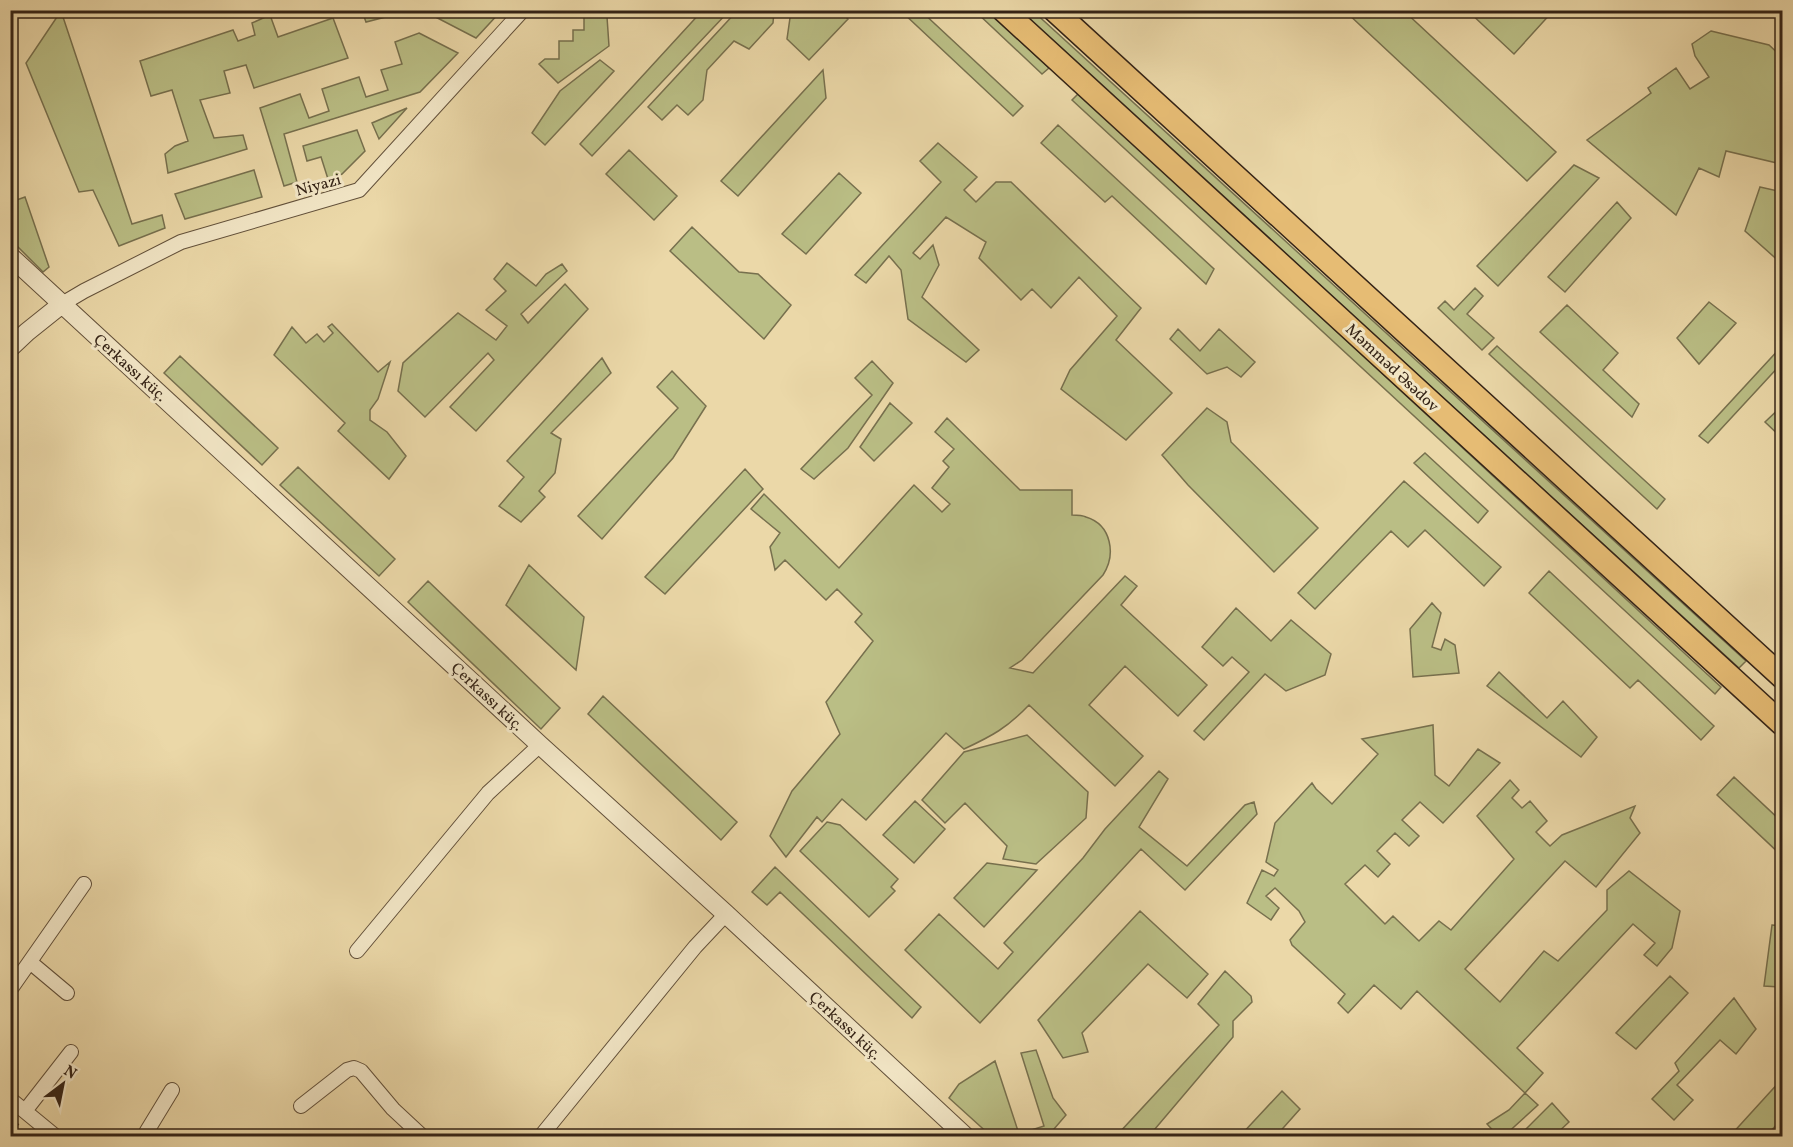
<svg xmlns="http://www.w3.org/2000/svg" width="1793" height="1147" viewBox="0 0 1793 1147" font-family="Vollkorn,serif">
<rect width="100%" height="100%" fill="#ebd8a8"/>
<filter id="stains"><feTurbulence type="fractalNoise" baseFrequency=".00333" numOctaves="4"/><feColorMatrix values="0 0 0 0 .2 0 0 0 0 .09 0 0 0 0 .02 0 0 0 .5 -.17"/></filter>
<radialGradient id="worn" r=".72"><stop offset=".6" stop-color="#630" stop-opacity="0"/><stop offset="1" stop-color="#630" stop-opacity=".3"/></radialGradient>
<path fill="#babe85" stroke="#77704e" stroke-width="1.5" d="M 61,11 L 132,224 L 162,215 L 165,228 L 119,246 L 93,190 L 79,192 L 26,63 Z
M 362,11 L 362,10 L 409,11 L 366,22 Z
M 424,11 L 501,11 L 476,38 Z
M 702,11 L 729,11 L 592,156 L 580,144 Z
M 737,11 L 774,11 L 773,23 L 749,49 L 734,41 L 707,70 L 703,100 L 688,115 L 677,105 L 662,120 L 648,107 Z
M 791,11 L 839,11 L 848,19 L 809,60 L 787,39 Z
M 901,11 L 921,11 L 1023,106 L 1013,116 Z
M 975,11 L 988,11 L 1049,68 L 1042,74 Z
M 1019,11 L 1033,11 L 1746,661 L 1739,668 Z
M 1345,11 L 1404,11 L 1556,152 L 1527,181 Z
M 1468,11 L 1553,11 L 1514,54 Z
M 270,15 L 278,37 L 333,18 L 348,58 L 254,88 L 246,65 L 224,71 L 230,93 L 200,100 L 214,138 L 243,135 L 247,149 L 168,173 L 165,154 L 175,146 L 188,141 L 172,90 L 151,96 L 140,61 L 233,30 L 238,41 L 255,35 L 252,23 Z
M 584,16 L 607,17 L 609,46 L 558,83 L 539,64 L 545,59 L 559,59 L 559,41 L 573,41 L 573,30 L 584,30 Z
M 1711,31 L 1769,45 L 1782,57 L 1782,137 L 1777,163 L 1726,151 L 1719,177 L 1699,168 L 1676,215 L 1587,140 L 1651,93 L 1648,88 L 1676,68 L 1690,89 L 1709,77 L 1695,56 L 1692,44 Z
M 419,33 L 458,53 L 420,92 L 284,134 L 297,182 L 284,186 L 260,108 L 300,94 L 309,118 L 329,111 L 322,89 L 359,77 L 366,97 L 388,90 L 381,70 L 402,64 L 395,42 Z
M 600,60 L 614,71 L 545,145 L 532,133 L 560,91 Z
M 823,70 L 826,98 L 738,196 L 721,181 Z
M 1079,93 L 1721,687 L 1715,694 L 1072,100 Z
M 407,108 L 379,139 L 372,123 Z
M 1058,125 L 1214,269 L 1206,284 L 1112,196 L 1105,202 L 1041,143 Z
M 357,130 L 365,151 L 342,174 L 328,179 L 321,157 L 307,161 L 303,146 Z
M 938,143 L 977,177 L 964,190 L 976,202 L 996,182 L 1011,182 L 1141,308 L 1116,340 L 1172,393 L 1126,440 L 1061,389 L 1070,370 L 1117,316 L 1079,277 L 1051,308 L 1032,289 L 1021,300 L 979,258 L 986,242 L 946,217 L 913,253 L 920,259 L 933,245 L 939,265 L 922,297 L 979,350 L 966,362 L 908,319 L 901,270 L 889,256 L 866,283 L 855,275 L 941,182 L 920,161 Z
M 629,150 L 677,196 L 654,220 L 606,174 Z
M 1574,165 L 1599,178 L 1498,286 L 1477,266 Z
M 254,170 L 262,197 L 185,219 L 175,194 Z
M 839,173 L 861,193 L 806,254 L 782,234 Z
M 1760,187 L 1782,192 L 1782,264 L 1745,231 Z
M 25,197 L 49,267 L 43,272 L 11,240 L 11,202 Z
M 1617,202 L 1631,218 L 1565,292 L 1548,277 Z
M 692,227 L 739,272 L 758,274 L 791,305 L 764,339 L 670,251 Z
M 507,263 L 536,286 L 546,274 L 562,264 L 567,271 L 521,314 L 528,323 L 565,284 L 588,309 L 476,431 L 450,407 L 494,360 L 488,353 L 425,417 L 398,391 L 403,363 L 458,313 L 496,340 L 507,326 L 486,310 L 506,291 L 494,279 Z
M 1475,288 L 1483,296 L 1467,314 L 1494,338 L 1482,350 L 1438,308 L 1445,301 L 1454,310 Z
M 1709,302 L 1736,323 L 1699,364 L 1677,338 Z
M 1567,305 L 1618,353 L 1603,370 L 1639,404 L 1632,417 L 1540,332 Z
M 332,324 L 378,372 L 390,362 L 378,399 L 370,410 L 370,420 L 387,432 L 406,456 L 389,479 L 338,431 L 345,423 L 274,355 L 292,327 L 306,343 L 317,334 L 324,342 L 333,333 L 328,327 Z
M 1178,329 L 1200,351 L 1219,329 L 1255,362 L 1241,377 L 1227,367 L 1207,374 L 1170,339 Z
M 1497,346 L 1665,499 L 1657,509 L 1489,354 Z
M 1782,346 L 1782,363 L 1708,443 L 1699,436 Z
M 180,356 L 278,448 L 262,465 L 164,373 Z
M 602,358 L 611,373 L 551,433 L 561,439 L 555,473 L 539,491 L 545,497 L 521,522 L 499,506 L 524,477 L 507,461 Z
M 872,361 L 893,383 L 848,448 L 814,479 L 801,469 L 872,395 L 855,378 Z
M 672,371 L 706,406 L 673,458 L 602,539 L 578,516 L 678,408 L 657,387 Z
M 890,403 L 912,423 L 874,461 L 860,447 Z
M 1782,406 L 1782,438 L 1765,422 Z
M 1207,408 L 1227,422 L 1231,442 L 1318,528 L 1274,572 L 1188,485 L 1162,455 Z
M 947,418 L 1020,490 L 1072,490 L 1072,515 C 1076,515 1082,515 1086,517 C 1112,525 1116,555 1103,575 L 1022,660 L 1010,668 L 1033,673 L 1125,576 L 1137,586 L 1121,605 L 1207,685 L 1178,716 L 1125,666 L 1089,705 L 1143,756 L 1115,786 L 1029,705 C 1007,728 992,736 964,749 L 946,733 L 866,820 L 842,799 L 822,822 L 817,817 L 786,857 L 770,836 L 792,791 L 840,734 L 826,702 L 873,641 L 855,622 L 862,614 L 837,589 L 826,600 L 785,560 L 775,570 L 770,547 L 780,533 L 751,509 L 764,494 L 839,568 L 914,485 L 942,512 L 950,504 L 932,488 L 949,467 L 943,461 L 954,449 L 935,432 Z
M 1425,453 L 1488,511 L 1478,523 L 1414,463 Z
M 298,467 L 395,559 L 379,576 L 280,485 Z
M 745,469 L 763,489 L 665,594 L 645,577 Z
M 1404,481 L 1501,567 L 1484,586 L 1425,530 L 1408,547 L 1391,531 L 1315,609 L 1298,593 Z
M 529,565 L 584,617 L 576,670 L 506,605 Z
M 1549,571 L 1714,726 L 1701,740 L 1638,680 L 1630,688 L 1529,593 Z
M 428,581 L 560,708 L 541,729 L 408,602 Z
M 1432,603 L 1441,613 L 1432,647 L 1441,650 L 1445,639 L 1455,645 L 1459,673 L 1413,677 L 1410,629 Z
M 1236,608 L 1271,641 L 1291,620 L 1331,654 L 1325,675 L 1286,691 L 1265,674 L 1204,740 L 1194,731 L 1249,672 L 1232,657 L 1223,666 L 1202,647 Z
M 1499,672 L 1547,718 L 1563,701 L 1597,737 L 1581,757 L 1487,686 Z
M 603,696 L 737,822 L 721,840 L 588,714 Z
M 1433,725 L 1435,775 L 1449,786 L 1478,749 L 1500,763 L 1443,823 L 1420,802 L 1402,820 L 1419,836 L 1409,846 L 1395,833 L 1377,851 L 1390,864 L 1378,877 L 1365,865 L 1345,884 L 1385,924 L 1393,916 L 1419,941 L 1439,921 L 1451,930 L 1514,859 L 1477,816 L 1510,780 L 1519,790 L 1512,798 L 1522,808 L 1530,801 L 1547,821 L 1536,832 L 1550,846 L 1562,835 L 1635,806 L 1630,818 L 1640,833 L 1596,887 L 1565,861 L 1465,969 L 1500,1002 L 1544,951 L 1558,961 L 1607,910 L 1607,890 L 1629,871 L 1680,911 L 1672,948 L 1657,966 L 1644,955 L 1655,943 L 1633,924 L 1517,1048 L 1543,1073 L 1525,1093 L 1538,1105 L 1504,1136 L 1498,1136 L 1487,1124 L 1509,1110 L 1525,1093 L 1417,991 L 1401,1009 L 1374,985 L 1348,1013 L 1338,1003 L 1345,994 L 1292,945 L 1290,940 L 1305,922 L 1299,911 L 1275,888 L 1266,896 L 1279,908 L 1271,920 L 1247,903 L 1262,870 L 1274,876 L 1278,870 L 1266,862 L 1275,823 L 1312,783 L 1316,789 L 1332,804 L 1378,754 L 1362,739 Z
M 1027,735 L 1088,792 L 1086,818 L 1036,864 L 1003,859 L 1007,846 L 965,803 L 945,823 L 922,800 L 964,752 Z
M 1159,771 L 1168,779 L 1139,827 L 1187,866 L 1245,805 L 1254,802 L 1257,814 L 1185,890 L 1141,849 L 980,1023 L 905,950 L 939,914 L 998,969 L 1013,952 L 1004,943 L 1083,858 L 1105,829 Z
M 1734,777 L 1782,822 L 1782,856 L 1717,795 Z
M 915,801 L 945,829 L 914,863 L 883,835 Z
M 827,822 L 840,825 L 898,879 L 891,887 L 895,891 L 869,917 L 800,851 Z
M 987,863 L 1037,870 L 984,927 L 954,898 Z
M 775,867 L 921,1007 L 912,1018 L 780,892 L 767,905 L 752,892 Z
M 1140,911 L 1208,974 L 1187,998 L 1148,964 L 1082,1033 L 1088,1052 L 1063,1058 L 1038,1020 Z
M 1772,925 L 1782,926 L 1782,987 L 1764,986 Z
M 1225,971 L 1251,996 L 1252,1002 L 1233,1021 L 1233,1037 L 1149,1136 L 1123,1136 L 1119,1133 L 1219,1025 L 1198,1004 Z
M 1670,976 L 1688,993 L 1636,1049 L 1616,1033 Z
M 1734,998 L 1756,1029 L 1736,1054 L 1720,1040 L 1677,1085 L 1693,1100 L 1674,1120 L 1652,1099 L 1679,1071 L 1675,1063 Z
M 1036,1050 L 1053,1098 L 1066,1115 L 1048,1136 L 991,1136 L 949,1098 L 959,1084 L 995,1061 L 1019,1134 L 1044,1126 L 1021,1053 Z
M 1782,1079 L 1782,1119 L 1766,1136 L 1730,1136 Z
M 1282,1091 L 1300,1109 L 1276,1136 L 1240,1136 Z
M 1552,1103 L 1569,1122 L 1554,1136 L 1519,1136 Z"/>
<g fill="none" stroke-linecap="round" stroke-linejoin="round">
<g stroke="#62503a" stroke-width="16">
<path id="minor" d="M 62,304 L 84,291 L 181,242 L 359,190 L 523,10
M 357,951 L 488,793 L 540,745
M 30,962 L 67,993
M 10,990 L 84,884
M 10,1099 L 55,1136
M 301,1106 L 347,1070 L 354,1068 L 361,1071 L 393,1109 L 422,1136
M 25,1111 L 71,1052
M 144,1136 L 172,1090
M 541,1136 L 695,947 L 726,914"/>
</g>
<g stroke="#62503a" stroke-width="20">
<path id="tertiary" d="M 10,256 L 540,745 L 726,914 L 965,1136
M 10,348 L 27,332 L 62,304"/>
</g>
<g stroke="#342316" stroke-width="25">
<path id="primary" d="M 1003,10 L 1782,724
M 1054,10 L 1782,677"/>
</g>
<use href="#minor" stroke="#f2e6c6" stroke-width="14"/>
<use href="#tertiary" stroke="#f2e6c6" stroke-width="18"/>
<use href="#primary" stroke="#e6bc74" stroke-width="22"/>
<path stroke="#342316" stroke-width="4.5" stroke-dasharray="10 10" stroke-linecap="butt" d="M 10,1120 L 31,1136
M 10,1132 L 15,1136"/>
</g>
<g text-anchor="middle" stroke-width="6" stroke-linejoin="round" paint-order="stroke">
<g font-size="16" fill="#342316" stroke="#f2e6c6">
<text transform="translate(318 184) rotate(-15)" y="6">Niyazi</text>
<text transform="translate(131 367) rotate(42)" y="6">Çerkassı küç.</text>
<text transform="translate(1393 367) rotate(43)" y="6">Məmməd Əsədov</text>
<text transform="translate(488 696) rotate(43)" y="6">Çerkassı küç.</text>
<text transform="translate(846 1025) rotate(43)" y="6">Çerkassı küç.</text>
</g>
</g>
<rect width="1793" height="1147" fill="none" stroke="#ebd8a8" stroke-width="36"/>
<rect x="12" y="12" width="1769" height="1123" fill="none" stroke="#342316" stroke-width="3"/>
<rect x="18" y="18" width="1757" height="1111" fill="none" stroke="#342316" stroke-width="1.5"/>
<g transform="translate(63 1084) rotate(32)" stroke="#f2e6c6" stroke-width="4.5" paint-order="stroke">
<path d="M0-4.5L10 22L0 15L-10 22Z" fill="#342316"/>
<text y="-9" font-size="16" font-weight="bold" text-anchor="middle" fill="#342316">N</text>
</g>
<rect width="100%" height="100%" filter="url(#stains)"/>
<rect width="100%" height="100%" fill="url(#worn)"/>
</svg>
